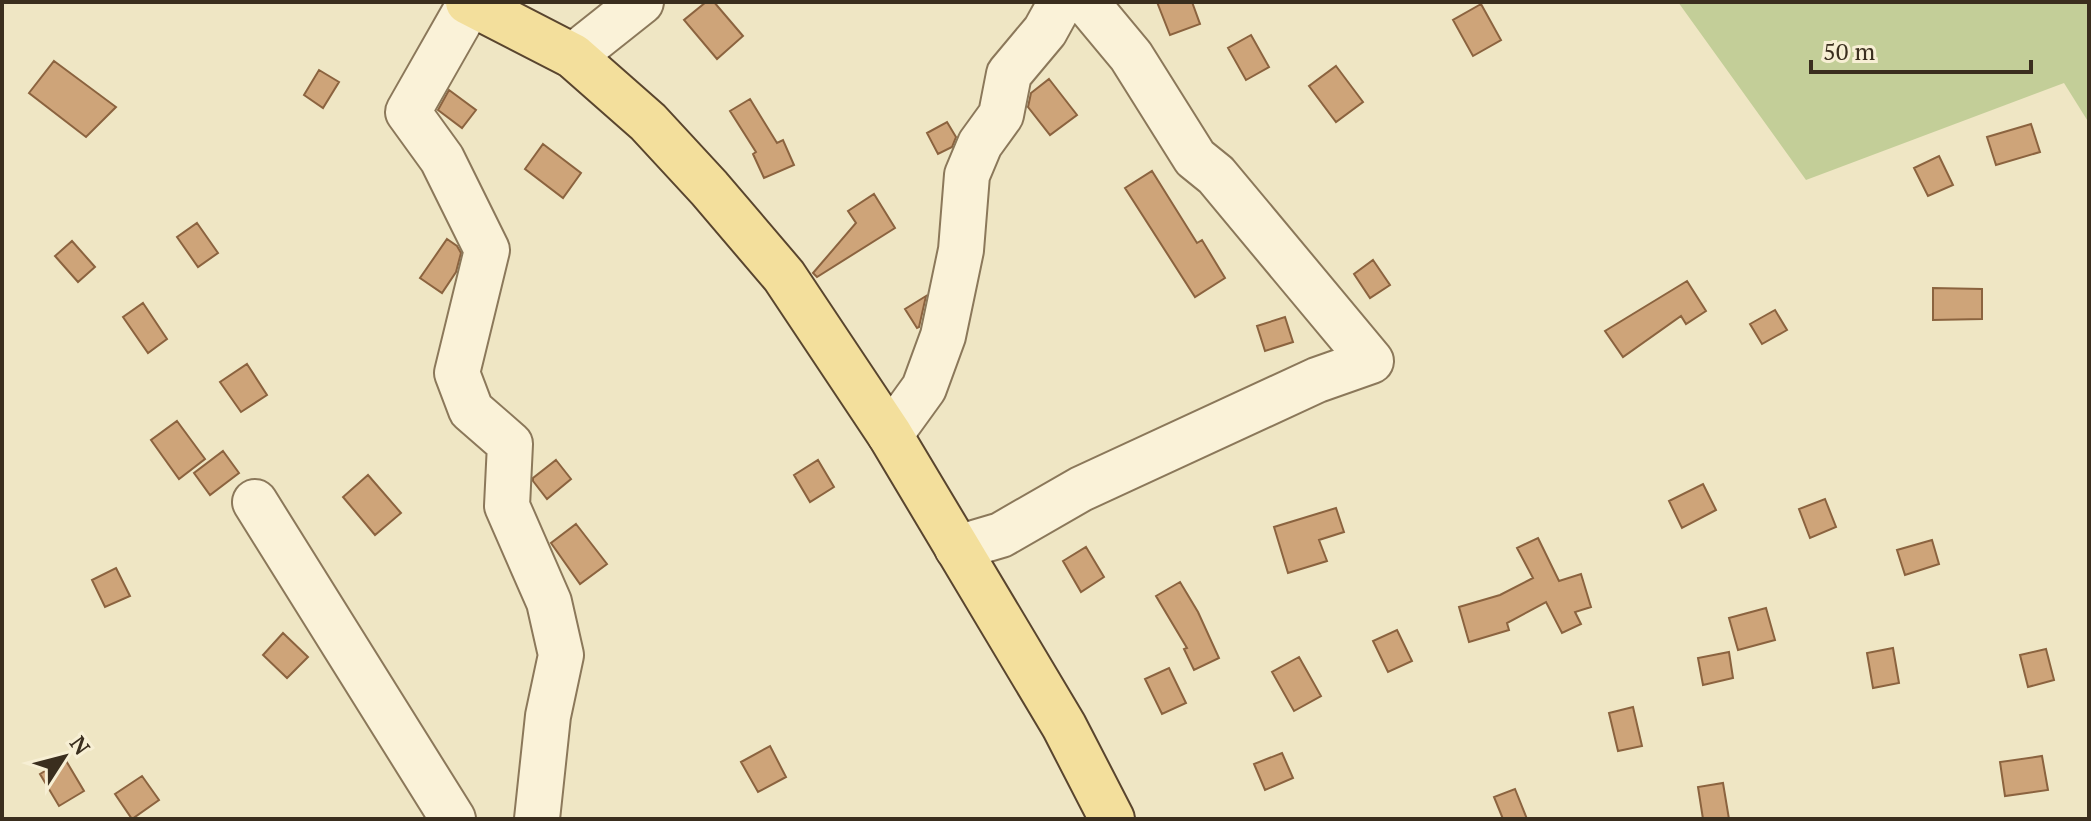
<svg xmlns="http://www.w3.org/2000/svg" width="2091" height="821" viewBox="0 0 2091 821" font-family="'PT Serif',serif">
<rect width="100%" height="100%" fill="#efe6c4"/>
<path fill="#c3ce98" d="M 1678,2 L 2089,2 L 2089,123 L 2064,83 L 1806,180 Z"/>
<path fill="#cea479" stroke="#8b633f" stroke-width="2" d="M 706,2 L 714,2 L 743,36 L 717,59 L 684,20 Z
M 1157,2 L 1192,2 L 1200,24 L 1170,35 Z
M 1481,4 L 1501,40 L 1473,56 L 1453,20 Z
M 1251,35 L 1269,67 L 1246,80 L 1228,48 Z
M 54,61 L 116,107 L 86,137 L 29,93 Z
M 1336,66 L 1363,102 L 1336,122 L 1309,86 Z
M 319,70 L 339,82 L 323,108 L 304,95 Z
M 1049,79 L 1077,115 L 1050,135 L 1028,107 L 1031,93 Z
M 449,90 L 476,110 L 462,128 L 438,110 Z
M 750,99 L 777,143 L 783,140 L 794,165 L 764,178 L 753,154 L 756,152 L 730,111 Z
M 947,122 L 956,137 L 952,147 L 938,154 L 927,133 Z
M 2031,124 L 2040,152 L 1996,165 L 1987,137 Z
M 543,144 L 581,173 L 563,198 L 525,169 Z
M 1939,156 L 1953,185 L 1928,196 L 1914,168 Z
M 1152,171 L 1197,243 L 1202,240 L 1225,278 L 1195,297 L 1125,188 Z
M 874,194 L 895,228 L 817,277 L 813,273 L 856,223 L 848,211 Z
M 197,223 L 218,253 L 198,267 L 177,237 Z
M 447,239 L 457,246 L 461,253 L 456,272 L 442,293 L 420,278 Z
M 72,241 L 95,267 L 78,282 L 55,256 Z
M 1373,260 L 1390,285 L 1370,298 L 1354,274 Z
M 1687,281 L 1706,311 L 1686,324 L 1681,316 L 1623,357 L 1605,331 Z
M 1933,288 L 1982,289 L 1982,319 L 1933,320 Z
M 926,296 L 919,327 L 917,328 L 905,309 Z
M 143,303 L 167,339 L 148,353 L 123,317 Z
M 1775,310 L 1787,330 L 1762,344 L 1750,324 Z
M 1285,317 L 1293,342 L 1265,351 L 1257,326 Z
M 247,364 L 267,395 L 241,412 L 220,382 Z
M 177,421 L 205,459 L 179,479 L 151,440 Z
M 223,451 L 239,473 L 210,495 L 194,473 Z
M 556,460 L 571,479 L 547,499 L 533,481 L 533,478 Z
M 818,460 L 834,487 L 810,502 L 794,475 Z
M 368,475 L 401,513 L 375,535 L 343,497 Z
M 1703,484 L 1716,510 L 1682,528 L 1669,501 Z
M 1825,499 L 1836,527 L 1810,538 L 1799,509 Z
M 1336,508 L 1344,532 L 1319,540 L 1327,561 L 1288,573 L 1274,527 Z
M 576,524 L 607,564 L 580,584 L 551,543 Z
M 1538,538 L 1559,581 L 1581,574 L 1591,607 L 1575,612 L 1581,624 L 1562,633 L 1546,602 L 1507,623 L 1509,630 L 1469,642 L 1459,607 L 1500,595 L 1533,578 L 1517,548 Z
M 1932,540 L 1939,564 L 1905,575 L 1897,550 Z
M 1086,547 L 1104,577 L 1081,592 L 1063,561 Z
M 116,568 L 130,596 L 105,607 L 92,580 Z
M 1180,582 L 1198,612 L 1219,658 L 1194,670 L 1184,649 L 1187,648 L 1156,596 Z
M 1766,608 L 1775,640 L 1738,650 L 1729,618 Z
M 1397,630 L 1412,661 L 1388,672 L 1373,641 Z
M 283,633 L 308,657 L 287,678 L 263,655 Z
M 1893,648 L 1899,683 L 1873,688 L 1867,653 Z
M 2046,649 L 2054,680 L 2028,687 L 2020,655 Z
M 1729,652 L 1733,678 L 1703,685 L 1698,658 Z
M 1299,657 L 1321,696 L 1294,711 L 1272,672 Z
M 1169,668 L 1186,703 L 1162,714 L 1145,679 Z
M 1633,707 L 1642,746 L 1618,751 L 1609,713 Z
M 770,746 L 786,777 L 758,792 L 741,762 Z
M 1282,753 L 1293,778 L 1265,790 L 1254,764 Z
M 2042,756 L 2048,790 L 2005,796 L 2000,762 Z
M 65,759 L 84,791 L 59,806 L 40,774 Z
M 142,776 L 159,800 L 132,819 L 115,794 Z
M 1723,783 L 1729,819 L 1703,819 L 1698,787 Z
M 1515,789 L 1527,819 L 1503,819 L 1494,797 Z"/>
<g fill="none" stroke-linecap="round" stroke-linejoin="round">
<g stroke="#8b785a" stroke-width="48">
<path id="minor" d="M 470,3 L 408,112 L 442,159 L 487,250 L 457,373 L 471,410 L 510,444 L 507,506 L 549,602 L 561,655 L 548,716 L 537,819
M 573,56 L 641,2
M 890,435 L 924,388 L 943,336 L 961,250 L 967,175 L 980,144 L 1001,115 L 1009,74 L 1045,31 L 1061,2
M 255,502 L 453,819
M 957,548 L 1001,535 L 1081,489 L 1317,380 L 1371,361 L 1216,175 L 1195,158 L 1131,56 L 1086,2"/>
</g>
<g stroke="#59452e" stroke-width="48">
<path id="major" d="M 468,2 L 573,56 L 648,122 L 709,188 L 784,276 L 890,435 L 1064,726 L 1112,819"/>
</g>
<use href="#minor" stroke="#faf2d8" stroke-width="44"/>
<use href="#major" stroke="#f3df9c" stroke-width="44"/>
</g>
<rect width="2091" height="821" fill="none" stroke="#3a2e1e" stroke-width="8"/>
<g transform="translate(64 757) rotate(54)" stroke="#f7efd4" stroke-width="6" paint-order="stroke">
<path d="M0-6L14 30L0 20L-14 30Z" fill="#3a2e1e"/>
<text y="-12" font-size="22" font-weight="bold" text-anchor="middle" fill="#3a2e1e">N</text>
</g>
<path d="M1811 60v12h220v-12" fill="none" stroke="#3a2e1e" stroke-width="4"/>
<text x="1823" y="60" font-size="24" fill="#3a2e1e" stroke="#f7efd4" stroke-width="6" paint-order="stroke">50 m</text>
</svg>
